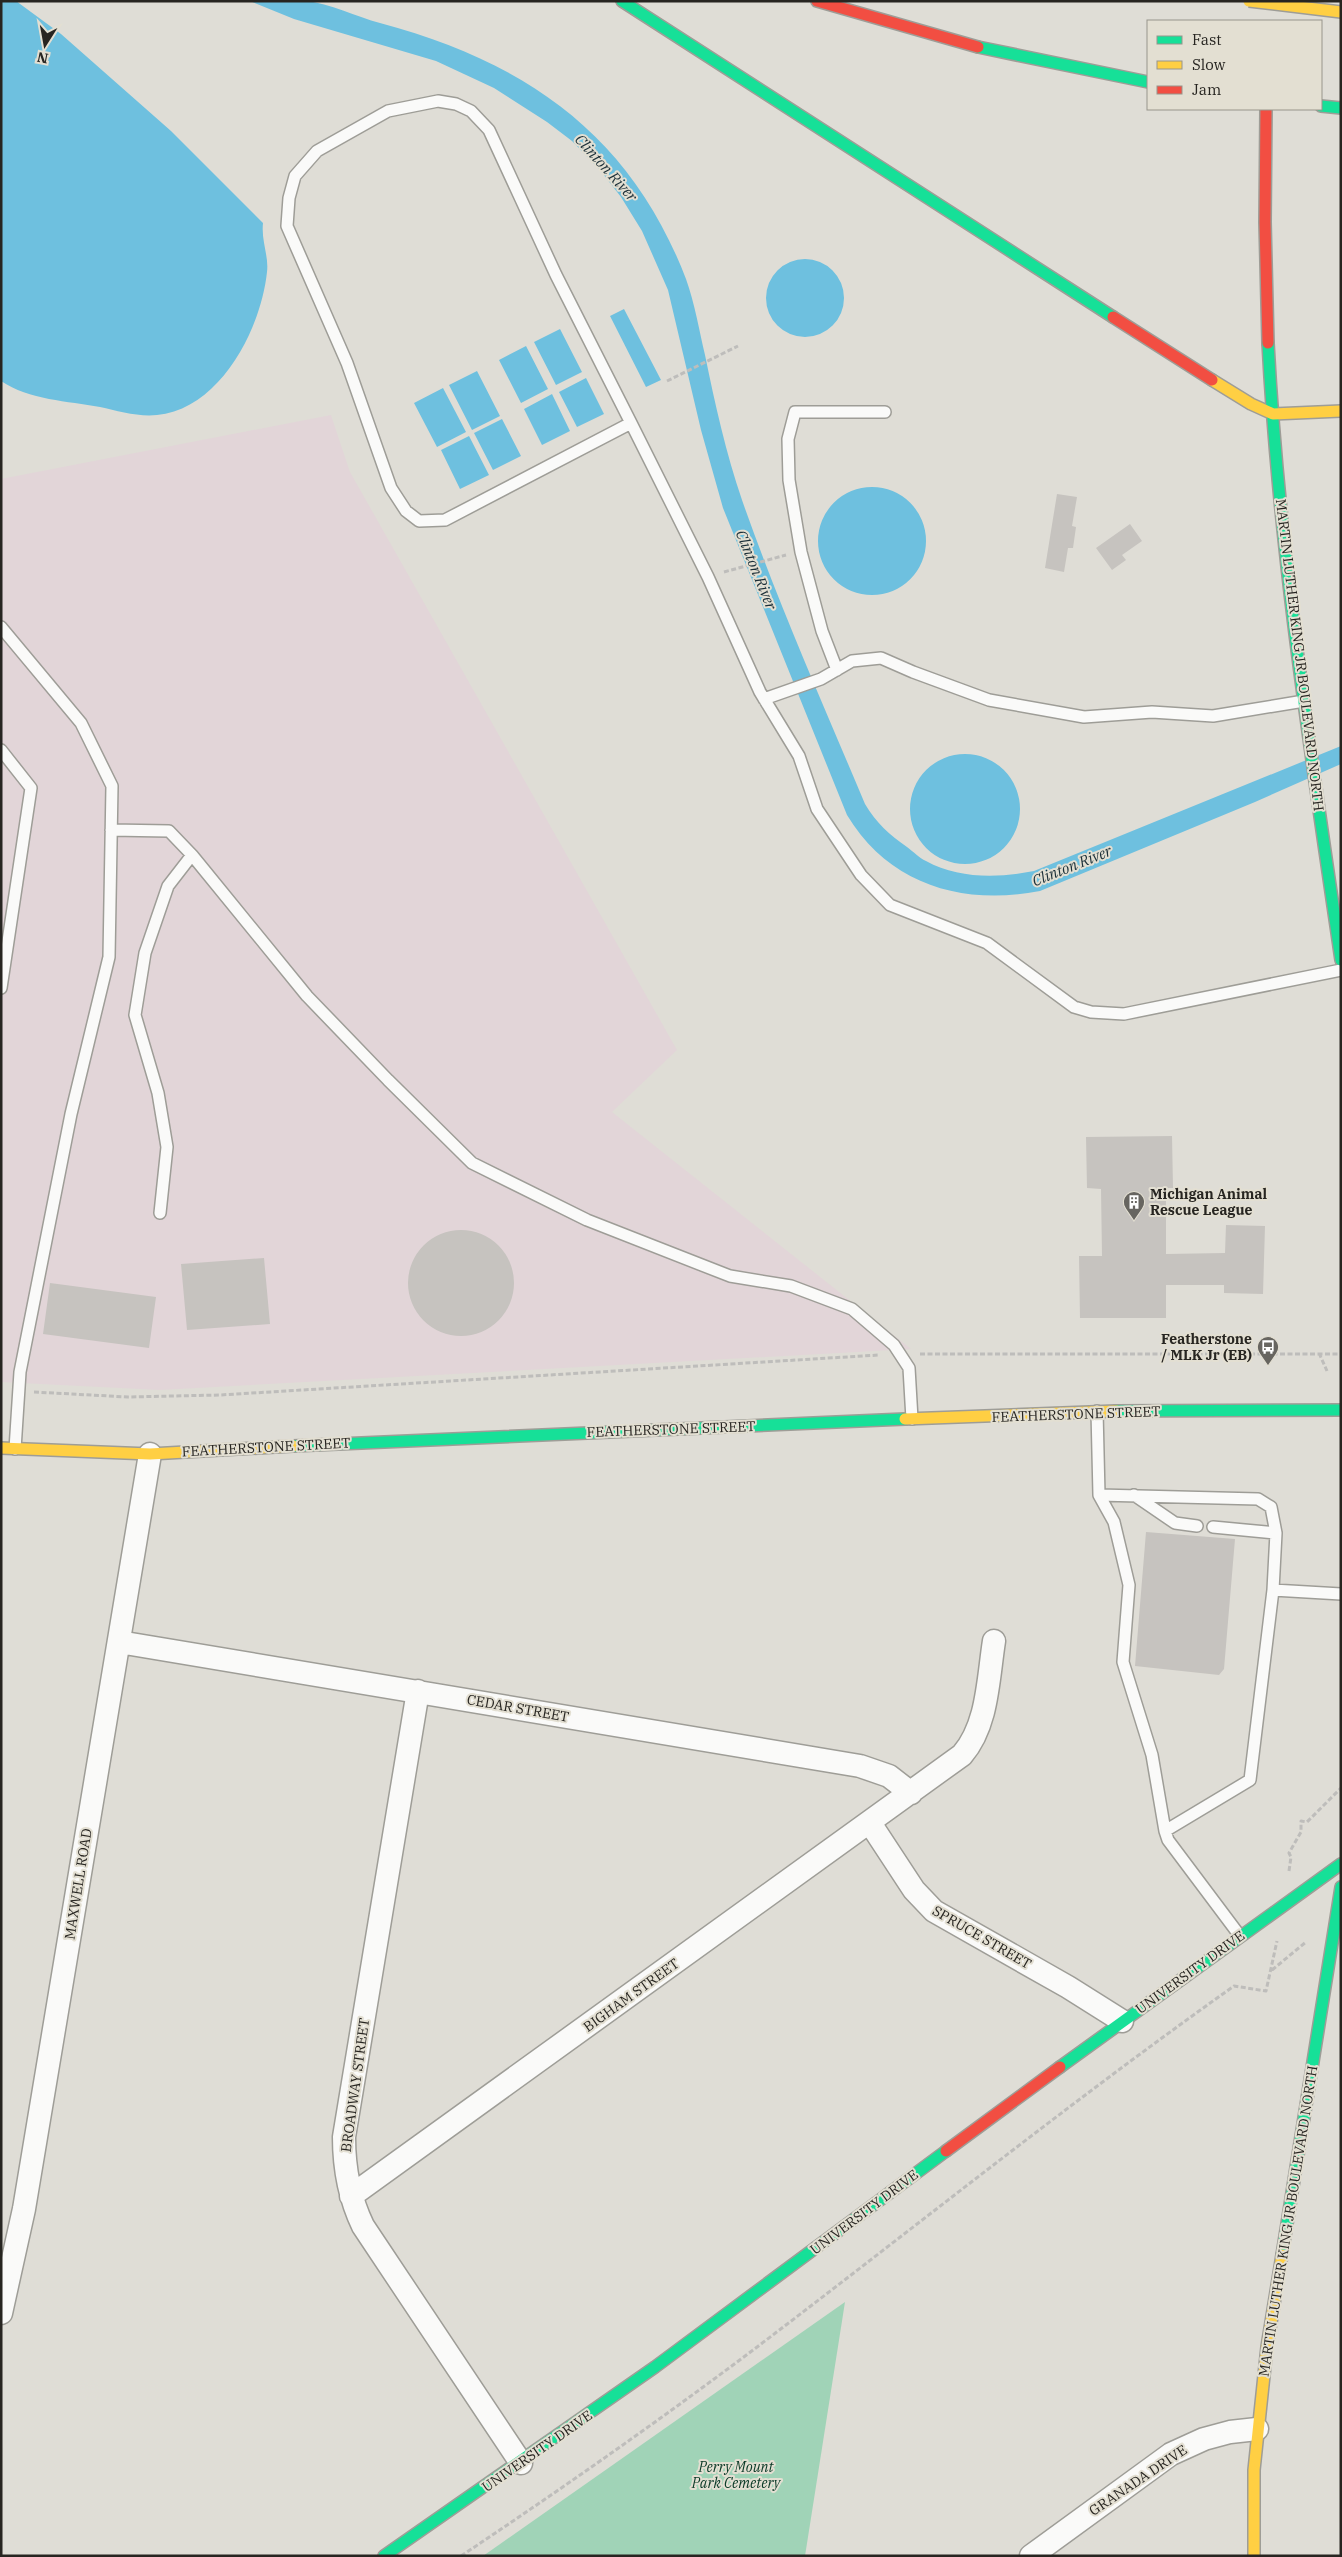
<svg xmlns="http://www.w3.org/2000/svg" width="1342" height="2557" viewBox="0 0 1342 2557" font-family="'IBM Plex Serif',serif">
<rect width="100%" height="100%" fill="#dfddd6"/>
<path fill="#e2d5d8" d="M 331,415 L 350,472 L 677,1050 L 612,1112 L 911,1349 L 160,1390 L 1,1382 L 1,479 Z"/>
<path fill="#a0d3b7" d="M 845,2302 L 805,2556 L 483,2556 Z"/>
<path fill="#6ec0df" d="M 1,1 L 16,1 L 61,34 L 171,131 L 263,223 C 261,241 269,256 267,272 C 261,329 220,409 157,415 C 138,417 118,411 100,407 C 68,401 29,400 1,381 Z
M 250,1 C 268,1 288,0 306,1 C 329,3 357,17 380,23 C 526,62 631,135 686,279 C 695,304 699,330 705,355 C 715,404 726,453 742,500 C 778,603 823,704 865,804 C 876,823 890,835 907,847 C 914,852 919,858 926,861 C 958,879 999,878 1034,871 L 1341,746 L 1341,764 L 1255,802 L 1040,891 C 963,906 889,885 847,815 L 723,508 L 701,430 L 668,290 L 642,231 L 621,197 L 600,170 L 572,141 L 547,122 L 494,88 L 436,61 L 294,19 Z
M766 298a39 39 0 1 1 78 0a39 39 0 1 1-78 0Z
M 624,309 L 661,380 L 646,387 L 610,316 Z
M 560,329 L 582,372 L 556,385 L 534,342 Z
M 526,346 L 548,389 L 521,403 L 499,360 Z
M 477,371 L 500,416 L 472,430 L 449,385 Z
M 586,378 L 604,414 L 577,427 L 559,392 Z
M 443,388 L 466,432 L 437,447 L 414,403 Z
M 552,394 L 570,431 L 542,445 L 524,409 Z
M 502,419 L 521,456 L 493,470 L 474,433 Z
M 469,436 L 489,475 L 460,489 L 441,450 Z
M818 541a54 54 0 1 1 108 0a54 54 0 1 1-108 0Z
M910 809a55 55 0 1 1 110 0a55 55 0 1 1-110 0Z"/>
<path fill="#c6c3bf" d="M 1057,494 L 1077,497 L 1072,526 L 1076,527 L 1073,548 L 1068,548 L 1064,572 L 1045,568 Z
M 1130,524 L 1142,541 L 1122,555 L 1126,560 L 1112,570 L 1096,548 Z
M 1172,1136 L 1173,1188 L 1166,1188 L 1166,1254 L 1225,1253 L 1226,1225 L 1265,1226 L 1263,1294 L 1224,1293 L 1224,1285 L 1166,1285 L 1166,1318 L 1080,1318 L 1079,1256 L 1102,1256 L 1101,1189 L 1087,1188 L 1086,1137 Z
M408 1283a53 53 0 1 1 106 0a53 53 0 1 1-106 0Z
M 264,1258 L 270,1324 L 187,1330 L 181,1264 Z
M 50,1283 L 156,1297 L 149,1348 L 43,1334 Z
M 1146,1532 L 1235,1539 L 1224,1669 L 1219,1675 L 1135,1666 Z"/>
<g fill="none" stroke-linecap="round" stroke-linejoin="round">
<g stroke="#9e9d97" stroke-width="14">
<path id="lane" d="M 631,423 L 445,520 L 419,521 L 406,511 L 391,488 L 347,363 L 287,226 L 289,198 L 295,176 L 317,151 L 388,111 L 438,101 L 456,104 L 471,111 L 489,130 L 556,275 L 631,423 L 708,577 L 760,692 L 799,756 L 817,809 L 861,875 L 890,905 L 987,943 L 1074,1007 L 1091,1012 L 1124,1014 L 1341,970
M 1,627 L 81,723 L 112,786 L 109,957 L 71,1114 L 20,1372 L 15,1449
M 837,670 L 822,631 L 801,552 L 789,480 L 788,439 L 795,412 L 885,412
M 764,699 L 821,679 L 852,661 L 881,658 L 913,672 L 989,700 L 1084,717 L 1152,712 L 1213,716 L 1304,701
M 1,750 L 31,788 L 1,988
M 111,830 L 169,831 L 192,855 L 307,996 L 388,1080 L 472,1163 L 587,1220 L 730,1276 L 791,1286 L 852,1309 L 894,1345 L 909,1368 L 912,1419
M 160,1213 L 167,1147 L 158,1093 L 135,1015 L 145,953 L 168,886 L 192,855
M 1097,1411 L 1099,1495 L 1114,1522 L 1129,1585 L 1123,1662 L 1152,1755 L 1165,1831
M 1099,1495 L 1258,1499 L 1271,1507 L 1276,1533 L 1273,1590
M 1134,1495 L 1175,1523 L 1197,1526
M 1213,1527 L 1276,1533
M 1240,1936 L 1168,1840 L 1165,1831 L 1250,1780 L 1273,1590 L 1341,1594"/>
</g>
<g stroke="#9e9d97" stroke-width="25">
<path id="street" d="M 119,1642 L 860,1766 L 889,1776 L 911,1793
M 418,1691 L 344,2137 C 344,2169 349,2197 363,2226 L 521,2463
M 870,1823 L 914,1890 L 934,1911 L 1068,1987 L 1122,2021
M 351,2196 L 962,1755 C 988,1725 988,1679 994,1641
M 1,2313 L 24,2209 L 150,1454
M 1031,2556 L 1171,2454 L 1204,2439 L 1230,2432 L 1257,2429"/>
</g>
<g stroke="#9e9d97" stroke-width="14">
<path id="fast" d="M 622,1 L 1113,317
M 978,47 L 1148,82
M 1321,106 L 1341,108
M 1268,343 C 1279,551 1311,755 1341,960
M 1116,1411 L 1341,1410
M 293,1446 L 905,1419
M 1060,2067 L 1341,1864
M 1282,2255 L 1341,1887
M 384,2556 L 655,2367 L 946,2151"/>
</g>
<g stroke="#9e9d97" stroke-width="14">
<path id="slow" d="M 1212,380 L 1251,404 L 1273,414 L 1341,411
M 905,1419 L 1116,1411
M 1,1448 L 150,1454 L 293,1446
M 1254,2556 L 1254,2470 L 1267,2347 L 1282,2255"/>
</g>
<g stroke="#9e9d97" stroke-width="14">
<path id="jam" d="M 817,1 L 978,47
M 1266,109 L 1265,222 L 1268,343
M 1113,317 L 1212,380
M 946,2151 L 1060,2067"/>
</g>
<path stroke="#bebdbb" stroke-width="3" stroke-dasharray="5 2.5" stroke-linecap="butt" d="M 667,381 L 738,346
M 724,572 L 786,555
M 1319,1353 L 1327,1371
M 920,1354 L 1340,1354
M 34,1392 L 128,1397 L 220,1395 L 879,1355
M 1289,1871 L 1291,1857 L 1289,1853 L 1301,1832 L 1301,1821 L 1307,1822 L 1341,1788
M 1272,1970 L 1306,1942
M 461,2556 C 563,2488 663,2418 761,2344 C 919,2224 1073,2100 1234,1986 L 1266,1991 L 1277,1941"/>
<use href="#lane" stroke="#fafaf9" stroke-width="11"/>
<use href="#street" stroke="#fafaf9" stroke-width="22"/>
<use href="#fast" stroke="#16e098" stroke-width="11"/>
<use href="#slow" stroke="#ffcf43" stroke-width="11"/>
<use href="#jam" stroke="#f24e42" stroke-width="11"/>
<g stroke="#9e9d97" stroke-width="14" stroke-linecap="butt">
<path id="slow-bridge" d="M 1249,1 L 1341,12"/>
</g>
<use href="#slow-bridge" stroke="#ffcf43" stroke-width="11"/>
</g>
<defs>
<g id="building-pin" transform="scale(1.125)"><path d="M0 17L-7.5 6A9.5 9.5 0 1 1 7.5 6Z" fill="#676560" stroke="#e3dfd2"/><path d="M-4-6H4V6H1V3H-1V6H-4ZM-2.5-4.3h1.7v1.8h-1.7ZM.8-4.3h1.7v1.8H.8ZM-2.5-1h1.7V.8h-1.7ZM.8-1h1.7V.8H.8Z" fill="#fff"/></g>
<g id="bus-pin" transform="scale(1.125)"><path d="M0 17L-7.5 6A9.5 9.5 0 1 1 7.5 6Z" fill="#676560" stroke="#e3dfd2"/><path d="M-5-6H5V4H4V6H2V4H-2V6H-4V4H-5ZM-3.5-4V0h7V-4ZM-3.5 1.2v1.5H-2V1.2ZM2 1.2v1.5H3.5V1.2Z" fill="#fff"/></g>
</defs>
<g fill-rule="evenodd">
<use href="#building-pin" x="1134" y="1202"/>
<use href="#bus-pin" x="1268" y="1347"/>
</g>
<g text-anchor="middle" stroke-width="4" stroke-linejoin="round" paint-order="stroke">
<g font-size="14" fill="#272521" stroke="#e3dfd2">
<text transform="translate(1300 655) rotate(83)" y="5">MARTIN LUTHER KING JR BOULEVARD NORTH</text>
<text transform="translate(1076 1414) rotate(-2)" y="5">FEATHERSTONE STREET</text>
<text transform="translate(671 1429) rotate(-2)" y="5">FEATHERSTONE STREET</text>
<text transform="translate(266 1447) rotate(-3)" y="5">FEATHERSTONE STREET</text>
<text transform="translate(518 1708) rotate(10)" y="5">CEDAR STREET</text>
<text transform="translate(78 1884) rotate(-81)" y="5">MAXWELL ROAD</text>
<text transform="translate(982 1937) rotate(30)" y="5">SPRUCE STREET</text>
<text transform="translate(1190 1972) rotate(-36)" y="5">UNIVERSITY DRIVE</text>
<text transform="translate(631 1995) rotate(-36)" y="5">BIGHAM STREET</text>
<text transform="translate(355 2085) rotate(-82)" y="5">BROADWAY STREET</text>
<text transform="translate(864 2212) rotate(-37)" y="5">UNIVERSITY DRIVE</text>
<text transform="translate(1288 2221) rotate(-81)" y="5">MARTIN LUTHER KING JR BOULEVARD NORTH</text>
<text transform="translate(537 2451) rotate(-35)" y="5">UNIVERSITY DRIVE</text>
<text transform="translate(1138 2480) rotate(-34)" y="5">GRANADA DRIVE</text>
</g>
<g font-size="14" font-weight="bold" fill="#272521" stroke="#e3dfd2" text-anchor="start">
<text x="1150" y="1199">Michigan Animal<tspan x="1150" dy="16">Rescue League</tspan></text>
<text x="1252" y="1344" text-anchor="end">Featherstone<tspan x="1252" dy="16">/ MLK Jr (EB)</tspan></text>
</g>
<g font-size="14" font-style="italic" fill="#093926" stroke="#e3dfd2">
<text x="736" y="2472">Perry Mount<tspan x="736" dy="16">Park Cemetery</tspan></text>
</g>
<g font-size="15" font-style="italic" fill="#1b2f38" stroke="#e3dfd2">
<text transform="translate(606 168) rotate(48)" y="5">Clinton River</text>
<text transform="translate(756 570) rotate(68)" y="5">Clinton River</text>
<text transform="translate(1072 866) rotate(-22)" y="5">Clinton River</text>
</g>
</g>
<rect width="1342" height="2557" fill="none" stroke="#272521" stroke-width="5"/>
<rect x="1147" y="20" width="175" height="90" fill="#e3dfd2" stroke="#98958b"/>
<rect x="1157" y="36" width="25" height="8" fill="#16e098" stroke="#98958b"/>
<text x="1192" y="45" font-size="15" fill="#272521">Fast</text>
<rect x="1157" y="61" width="25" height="8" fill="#ffcf43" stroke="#98958b"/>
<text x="1192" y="70" font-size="15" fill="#272521">Slow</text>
<rect x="1157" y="86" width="25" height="8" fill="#f24e42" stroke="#98958b"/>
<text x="1192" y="95" font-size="15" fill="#272521">Jam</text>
<g transform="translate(45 45) rotate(191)" stroke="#e3dfd2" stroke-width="4" paint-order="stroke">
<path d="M0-4L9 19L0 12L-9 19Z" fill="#272521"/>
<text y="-8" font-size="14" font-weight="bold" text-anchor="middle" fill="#272521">N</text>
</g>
</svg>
